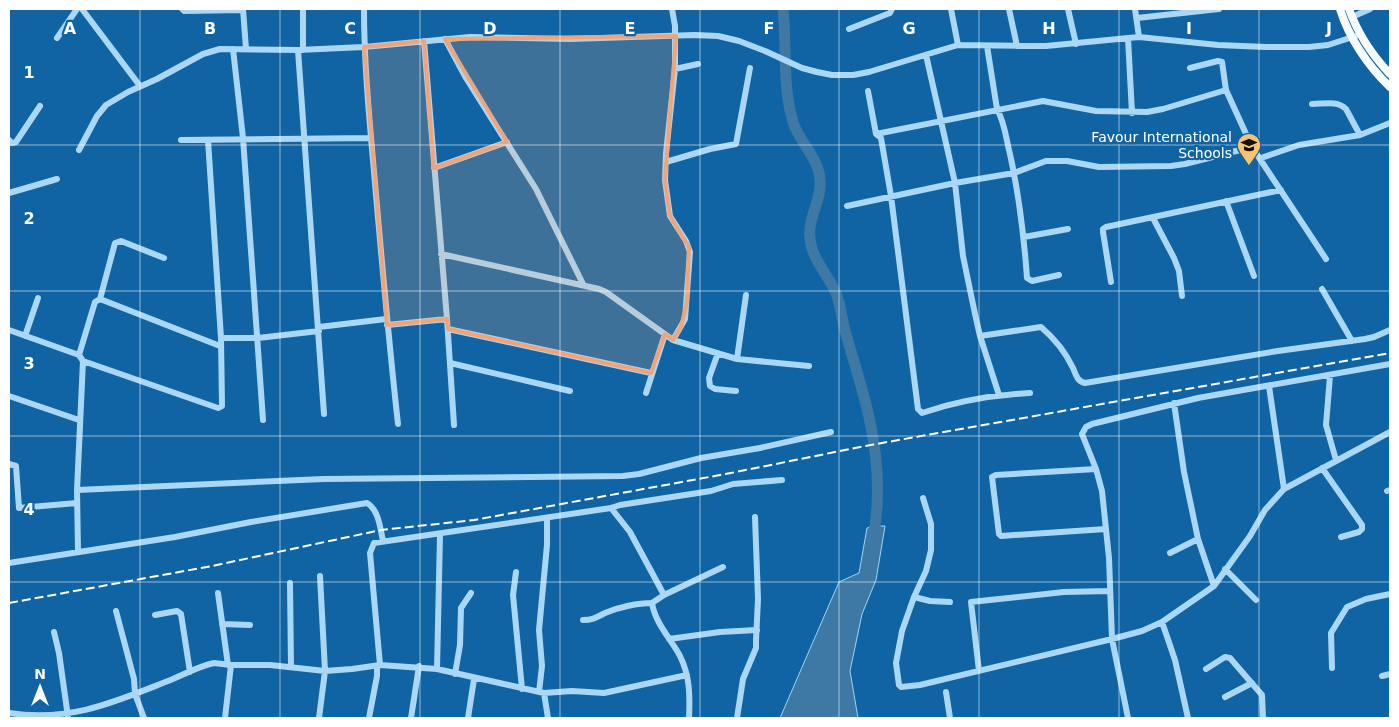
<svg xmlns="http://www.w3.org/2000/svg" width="1399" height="727" viewBox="0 0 1399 727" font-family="'DejaVu Sans',sans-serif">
<rect width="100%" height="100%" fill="#1164a3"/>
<path fill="#3e78a4" stroke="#9dd4f9" d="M 876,526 L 885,526 L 876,580 L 862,614 L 850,671 L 858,718 L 780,718 L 839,582 L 859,573 L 867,528 Z"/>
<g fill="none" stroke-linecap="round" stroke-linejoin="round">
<path stroke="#3e78a4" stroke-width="11" d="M 783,9 C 787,47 782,85 793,122 C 799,142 819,158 820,180 C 822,200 807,219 810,239 C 812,259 828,275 836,293 C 841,306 842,321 846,334 C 854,363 864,392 870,422 C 878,459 880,501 873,539"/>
<path stroke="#abd7f6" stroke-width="6" d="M 82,9 L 140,86
M 182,9 L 184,11 L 243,10
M 243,9 L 246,49
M 303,9 L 303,50
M 364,9 C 364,67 370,125 375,183 C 382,264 389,344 398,424
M 672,9 L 675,26 L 675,69 L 666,153 L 665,180 L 670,216 L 686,241 L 690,252 L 685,319 L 673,340
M 951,9 L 958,45
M 1009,9 L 1017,46
M 1068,9 L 1076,44
M 1135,9 L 1139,37
M 1352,17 L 1370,9
M 1137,18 L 1219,9
M 849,29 L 890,13 L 892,9
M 57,38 L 77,9
M 1128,38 L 1132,113
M 445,39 L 466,78 L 536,189 L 583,284
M 424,41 L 447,319 L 454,425
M 987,46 L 997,109 C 1005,123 1006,139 1010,154 C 1019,195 1024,236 1027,278 L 1032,281 L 1059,275
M 233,49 L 243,138 L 263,420
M 298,50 L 324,414
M 926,55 L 955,183 L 963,256 L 975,314 L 980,336 L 999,395
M 1190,68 L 1218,61 L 1222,62 L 1226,90 L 1252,147 L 1326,259
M 675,69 L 698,64
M 868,91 L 876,134 L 881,138 L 891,196 L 918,409 L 922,413 C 957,401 994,395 1030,393
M 1312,104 C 1324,104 1337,100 1346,109 L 1360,135
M 876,134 L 1043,101 L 1096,111 L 1147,112 L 1163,109 L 1226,90
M 9,140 L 12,143 L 16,142 L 40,106
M 181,140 L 371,138
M 79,150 L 97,116 L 106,105 L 128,92 L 157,79 L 203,54 L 220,49 L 298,50 L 364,47 L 470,37 L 570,39 L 695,35 L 718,36 L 739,41 L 765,51 L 802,68 L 817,72 L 832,75 L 853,75 L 869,72 L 958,45 L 1046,46 L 1139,37 L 1218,45 L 1266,47 L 1309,47 L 1328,45 L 1356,36
M 1261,158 L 1299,145 L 1360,135 L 1390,123
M 666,162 L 710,149 L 736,144 L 750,68
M 434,168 L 507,142
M 9,193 L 57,179
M 1226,201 L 1254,276
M 847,206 L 955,183 L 1014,173 L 1046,161 L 1067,161 L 1099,167 L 1171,166 L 1185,164 L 1252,147
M 1153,218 L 1174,258 L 1179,271 L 1182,296
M 1024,237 L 1068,229
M 441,254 L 599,289 L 606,292 L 673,340 L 737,359 L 809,366
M 1111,282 L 1103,232 L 1103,229 L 1106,227 L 1281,190
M 1322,289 L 1352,341
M 100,299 L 115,243 L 121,241 L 164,258
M 387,325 L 447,319
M 319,327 L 386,319
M 448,329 L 651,373
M 9,330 L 79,355 L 83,361 L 77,490 L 78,551
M 25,336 L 38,298
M 980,336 L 1041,327 C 1055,339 1065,351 1073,368 C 1076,375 1077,381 1085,383 L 1278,351 L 1365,339 L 1374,337 L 1390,330
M 221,338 L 258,338 L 319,331
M 718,353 L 709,378 L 710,386 L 715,389 L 736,391
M 79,355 L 95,302 L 100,299 L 220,346
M 737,359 L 746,295
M 83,361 L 218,408 L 222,406 L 221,338 L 208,140
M 450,363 L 570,391
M 1330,376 L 1326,425 L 1336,460
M 1269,386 L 1284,489
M 646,393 L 665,334
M 9,396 L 79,420
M 1174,403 L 1184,472 L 1198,539 L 1214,586
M 9,464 L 16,466 L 19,508 L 77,503
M 1322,468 L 1362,525 L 1362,529 L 1359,532 L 1341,537
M 1096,469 L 996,475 L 992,477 L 999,534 L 1001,536 L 1106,529
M 77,490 L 324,479 L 623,476 L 639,474 L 701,458 L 760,448 L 831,432
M 1387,491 L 1390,490
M 923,498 L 931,524 L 931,550 L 926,571 L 914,597 L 902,631 L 896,663 L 899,685 L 901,687 L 920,685 L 1112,639 L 1142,631 L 1162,622 L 1214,586 L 1250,536 L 1265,510 L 1284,489 L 1390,432
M 611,508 L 630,532 L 664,595
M 1170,553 L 1198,539
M 9,563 L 175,537 L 251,522 L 367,503 C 379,510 380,528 383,541
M 1225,569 L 1256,600
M 516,572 L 513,595 L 522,689
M 290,583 L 291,667
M 218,593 L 228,665
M 914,597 L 930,601 L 950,602
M 116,611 L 134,679 L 135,694 L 144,718
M 155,615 L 177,611 L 181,614 L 190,672
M 583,620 C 593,620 597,617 605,613 C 619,607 638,603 652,603
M 1162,622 L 1175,660 L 1188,718
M 222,624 L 250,625
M 54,632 L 59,653 L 68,717
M 669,639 L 720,632 L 757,630
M 380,665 L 370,553 L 374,543 L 611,508 L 620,505 L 711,491 L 733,484 L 782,480
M 1332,668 L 1331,633 L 1347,607 L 1366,599 L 1390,594
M 437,669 L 440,534
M 1206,669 L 1225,657 L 1230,658 L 1262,695 L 1263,718
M 979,671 L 971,602 L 1064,592 L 1109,591
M 455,674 L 460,645 L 461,608 L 471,593
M 1382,676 L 1390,674
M 539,692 L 542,666 L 539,630 L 547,545 L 547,518
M 946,692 L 950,718
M 544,693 L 548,718
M 1225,697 L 1252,683
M 9,713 C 70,722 112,703 168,681 C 183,675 199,666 214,663 L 231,665 L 270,665 L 325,671 L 352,669 L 380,665 L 437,669 L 544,693 L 572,691 L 604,693 L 687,675
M 225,718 L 231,665
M 319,718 L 325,671 L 320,576
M 369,718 L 377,676 L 377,666
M 411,718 L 419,666
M 468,718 L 474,679
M 689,718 C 690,696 690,676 680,656 C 671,639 655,623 652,603 L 664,595 L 723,567
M 737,718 L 743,679 L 756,648 L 756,641 L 758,599 L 755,517
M 1128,718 L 1112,639 L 1109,558 L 1102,491 L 1096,469 L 1082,434 L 1086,427 L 1092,424 L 1198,398 L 1390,364"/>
<path stroke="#f9fcff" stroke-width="8" d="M 1340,9 C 1349,38 1368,66 1390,87
M 1349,9 C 1358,34 1372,55 1390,74"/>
<path stroke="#fff" stroke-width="2" stroke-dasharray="9 4" stroke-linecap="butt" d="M 9,603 L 212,566 L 381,530 L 474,520 L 731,473 L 865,446 L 1390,353"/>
</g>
<path fill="#f2a479" fill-opacity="0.2" stroke="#f2a479" stroke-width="4" stroke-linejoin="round" d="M 676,36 L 665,180 L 670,216 L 689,247 L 687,302 L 681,327 L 673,340 L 665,334 L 651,373 L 448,329 L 447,319 L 387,325 L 364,47 L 424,41 L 434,168 L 507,142 L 445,39 Z"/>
<path fill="none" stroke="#fff" stroke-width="1" stroke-opacity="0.55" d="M 140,9 L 140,718M 280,9 L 280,718M 420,9 L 420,718M 560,9 L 560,718M 700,9 L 700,718M 839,9 L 839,718M 979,9 L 979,718M 1119,9 L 1119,718M 1259,9 L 1259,718M 9,145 L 1390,145M 9,291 L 1390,291M 9,436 L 1390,436M 9,582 L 1390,582"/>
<defs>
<g id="school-pin" transform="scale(1.25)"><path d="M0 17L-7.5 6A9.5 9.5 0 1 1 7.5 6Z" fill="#ffc26f" stroke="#1164a3"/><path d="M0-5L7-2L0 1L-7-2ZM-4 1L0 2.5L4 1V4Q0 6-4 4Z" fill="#111"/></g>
</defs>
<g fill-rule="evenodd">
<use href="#school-pin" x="1249" y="145"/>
</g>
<g text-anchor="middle" stroke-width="4.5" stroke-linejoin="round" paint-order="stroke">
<g font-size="14" fill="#fff" stroke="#1164a3" text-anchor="end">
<text x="1232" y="142">Favour International<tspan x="1232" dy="16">Schools</tspan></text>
</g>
</g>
<g font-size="16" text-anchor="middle" font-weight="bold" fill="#fff" stroke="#1164a3" stroke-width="4.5" stroke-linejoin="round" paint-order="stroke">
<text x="70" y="34">A</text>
<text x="210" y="34">B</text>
<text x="350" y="34">C</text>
<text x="490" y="34">D</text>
<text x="630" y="34">E</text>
<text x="769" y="34">F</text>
<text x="909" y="34">G</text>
<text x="1049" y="34">H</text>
<text x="1189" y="34">I</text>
<text x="1329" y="34">J</text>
<text x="29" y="78">1</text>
<text x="29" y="224">2</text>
<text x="29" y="369">3</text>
<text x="29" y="515">4</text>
</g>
<rect width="1399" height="727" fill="none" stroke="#ffffff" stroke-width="20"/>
<g transform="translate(40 687)" stroke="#1164a3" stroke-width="4" paint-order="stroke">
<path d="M0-4L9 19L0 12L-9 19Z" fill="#ffffff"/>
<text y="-8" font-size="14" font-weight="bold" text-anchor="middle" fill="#ffffff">N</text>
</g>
</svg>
